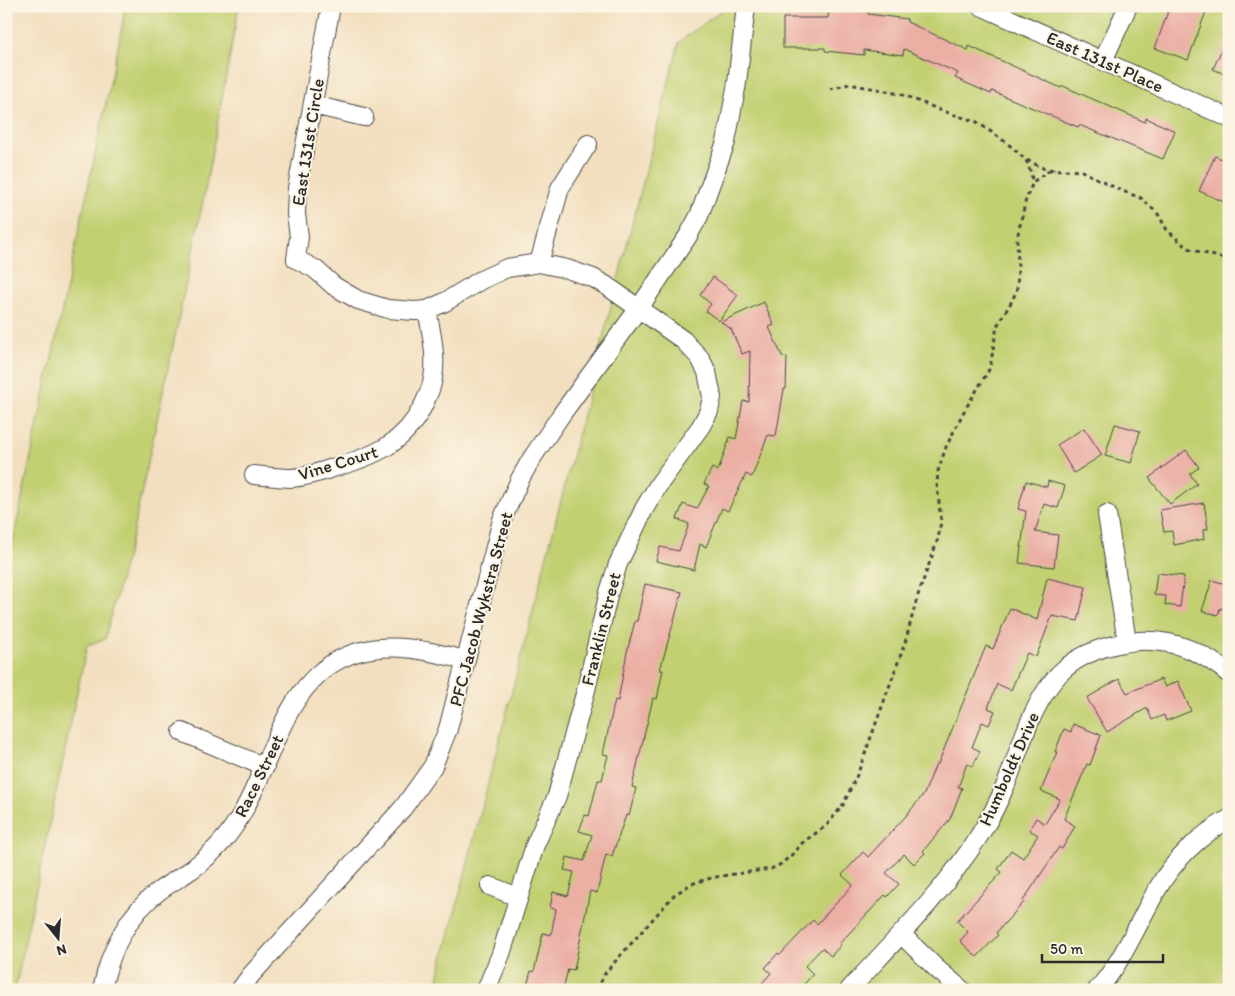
<svg xmlns="http://www.w3.org/2000/svg" width="1235" height="996" viewBox="0 0 1235 996" font-family="Itim,sans-serif">
<rect width="100%" height="100%" fill="#fcf5e5"/>
<filter id="ink" filterUnits="userSpaceOnUse"><feTurbulence type="fractalNoise" baseFrequency=".02" numOctaves="2"/><feDisplacementMap in="SourceGraphic" scale="10" xChannelSelector="R" yChannelSelector="G"/><feConvolveMatrix kernelMatrix="1 2 1 2 8 2 1 2 1" color-interpolation-filters="sRGB"/></filter>
<filter id="wash" filterUnits="userSpaceOnUse"><feTurbulence type="fractalNoise" baseFrequency=".0096" numOctaves="4" result="noise"/><feDisplacementMap in="SourceGraphic" scale="20" xChannelSelector="R" yChannelSelector="G"/><feGaussianBlur stdDeviation="1.12" result="paint"/><feColorMatrix in="noise" values="0 0 0 0 0 0 0 0 0 0 0 0 0 0 0 0 0 1.4 0 .05"/><feComposite in="paint" operator="in"/></filter>
<g filter="url(#wash)">
<rect width="100%" height="100%" fill="#f2dfbf"/>
<path fill="#c2d072" stroke="#767e4e" d="M 124,6 L 239,6 L 205,191 L 173,346 L 133,532 L 105,639 L 87,645 L 15,990 L 6,990 L 6,574 L 123,22 Z
M 728,6 L 1229,6 L 1229,990 L 435,990 L 679,42 Z"/>
<g id="blocks">
<path fill="#ebafa4" d="M 1170,6 L 1208,6 L 1188,60 L 1155,48 Z
M 829,7 L 868,10 L 868,14 L 907,19 L 907,22 L 968,50 L 969,46 L 1061,88 L 1063,86 L 1145,122 L 1146,118 L 1175,131 L 1163,159 L 1079,125 L 1078,127 L 992,91 L 991,94 L 955,78 L 958,73 L 904,49 L 903,55 L 864,50 L 864,55 L 825,51 L 825,48 L 783,48 L 783,18 L 828,18 Z
M 1229,33 L 1229,76 L 1213,69 Z
M 1215,156 L 1229,162 L 1229,204 L 1199,191 Z
M 713,277 L 738,295 L 719,321 L 706,311 L 711,304 L 700,295 Z
M 764,302 L 774,325 L 769,327 L 782,356 L 787,357 L 786,389 L 784,389 L 776,436 L 768,435 L 752,477 L 746,474 L 728,511 L 722,508 L 706,547 L 700,544 L 694,570 L 656,561 L 660,547 L 679,551 L 689,524 L 677,519 L 683,504 L 697,509 L 709,486 L 704,484 L 712,468 L 718,471 L 730,437 L 736,439 L 743,401 L 749,402 L 750,351 L 742,354 L 731,329 L 721,322 Z
M 1115,424 L 1140,431 L 1131,463 L 1105,456 Z
M 1084,428 L 1102,455 L 1074,473 L 1057,445 Z
M 1186,450 L 1199,467 L 1190,474 L 1197,484 L 1170,504 L 1149,478 Z
M 1026,481 L 1047,487 L 1048,481 L 1065,486 L 1058,508 L 1044,504 L 1035,532 L 1058,535 L 1054,567 L 1019,563 L 1026,511 L 1018,509 Z
M 1204,503 L 1208,529 L 1203,530 L 1204,539 L 1174,545 L 1172,531 L 1164,532 L 1160,510 Z
M 1157,573 L 1184,576 L 1180,607 L 1165,605 L 1166,596 L 1154,595 Z
M 1047,578 L 1086,587 L 1078,621 L 1052,616 L 1036,657 L 1027,653 L 1011,690 L 997,684 L 988,708 L 995,711 L 989,725 L 982,722 L 972,747 L 980,751 L 973,766 L 967,764 L 958,787 L 962,788 L 950,819 L 923,851 L 925,853 L 914,864 L 904,854 L 886,873 L 899,884 L 887,897 L 885,895 L 839,944 L 841,945 L 831,956 L 822,948 L 805,966 L 813,974 L 799,990 L 756,990 L 771,973 L 765,968 L 778,953 L 780,955 L 813,920 L 817,924 L 853,885 L 842,875 L 863,852 L 868,857 L 905,817 L 924,794 L 936,764 L 938,764 L 986,646 L 993,649 L 1010,608 L 1037,620 Z
M 1212,580 L 1229,585 L 1229,611 L 1220,608 L 1218,615 L 1202,611 Z
M 645,584 L 682,592 L 660,670 L 663,670 L 657,699 L 653,698 L 632,787 L 636,788 L 629,816 L 626,815 L 612,856 L 606,854 L 597,893 L 590,891 L 574,970 L 568,969 L 563,990 L 526,990 L 531,971 L 534,972 L 543,933 L 551,935 L 556,909 L 550,908 L 553,892 L 568,896 L 574,872 L 564,870 L 567,857 L 584,861 L 592,835 L 579,831 L 585,815 L 589,816 L 598,780 L 602,780 L 608,755 L 603,754 L 615,700 L 618,701 L 627,652 L 635,621 L 637,621 Z
M 1119,679 L 1127,693 L 1161,679 L 1165,687 L 1178,681 L 1191,711 L 1166,721 L 1164,715 L 1152,720 L 1147,708 L 1107,732 L 1087,698 Z
M 1073,724 L 1101,735 L 1090,765 L 1087,764 L 1064,819 L 1075,826 L 1062,849 L 1059,847 L 1023,901 L 1024,902 L 996,933 L 998,935 L 977,957 L 960,941 L 968,932 L 957,921 L 1002,872 L 998,869 L 1011,850 L 1023,858 L 1038,835 L 1029,830 L 1036,818 L 1045,824 L 1060,799 L 1041,791 L 1057,752 L 1055,752 L 1064,729 L 1071,732 Z"/>
</g>
</g>
<g filter="url(#ink)">
<use href="#blocks" fill-opacity="0" stroke="#494641" stroke-width="1"/>
<g fill="none" stroke-linecap="round" stroke-linejoin="round">
<g stroke="#494641" stroke-width="20">
<path id="minor" d="M 331,6 L 297,188 L 296,214 L 299,237 L 296,259 L 315,269 L 334,286 L 358,300 L 388,309 L 414,311 L 427,310 L 445,302 L 481,280 L 507,268 L 539,263 L 567,269 L 593,278 L 607,286 L 683,340 L 700,358 L 707,372 L 712,397 L 709,411 L 701,426 L 659,484 L 644,509 L 618,564 L 609,592 L 586,690 L 557,796 L 535,845 L 501,954 L 486,990
M 981,6 L 1229,118
M 1103,61 L 1128,6
M 313,105 L 364,117
M 539,263 L 560,188 L 588,144
M 254,475 C 266,476 279,478 292,478 C 307,477 321,472 336,467 C 374,456 404,444 423,406 C 427,397 432,388 433,378 C 437,356 431,331 427,310
M 1107,514 L 1127,642
M 182,732 L 265,767
M 490,886 L 518,897
M 901,934 L 937,969 L 962,990
M 102,990 C 110,950 127,915 159,891 C 170,883 181,877 191,870 C 210,856 226,840 238,820 C 270,770 280,696 333,663 C 375,637 420,649 465,660
M 240,990 L 251,975 L 403,808 L 433,766 L 448,729 L 502,520 L 520,479 L 532,458 L 561,415 L 639,308 L 688,236 L 699,216 L 726,142 L 737,83 L 746,6
M 849,990 C 894,941 943,893 979,836 C 990,819 999,801 1007,782 C 1021,746 1032,703 1059,674 C 1079,653 1111,643 1139,641 C 1172,639 1203,652 1229,674
M 1097,990 C 1124,960 1138,922 1158,888 C 1174,860 1200,835 1229,819"/>
</g>
<path stroke="#494641" stroke-width="3" stroke-dasharray="4 4" stroke-linecap="butt" d="M 830,89 L 849,84 L 882,90 L 903,95 L 940,110 L 977,122 L 1007,143 L 1026,160 L 1031,173 L 1032,181
M 1027,160 L 1045,169 L 1082,171 L 1120,190 L 1141,198 L 1158,214 L 1167,230 L 1186,247 L 1193,250 L 1229,260
M 598,990 L 603,976 L 613,964 L 674,895 L 691,884 L 707,879 L 721,876 L 771,869 L 781,864 L 795,852 L 801,844 L 827,825 L 843,805 L 858,773 L 905,643 L 917,598 L 938,539 L 941,521 L 937,484 L 938,471 L 946,447 L 963,413 L 990,368 L 997,326 L 1012,301 L 1017,289 L 1018,270 L 1017,238 L 1026,199 L 1033,182 L 1046,172 L 1055,170"/>
<use href="#minor" stroke="#fff" stroke-width="18"/>
</g>
</g>
<g text-anchor="middle" stroke-width="4" stroke-linejoin="round" paint-order="stroke">
<g font-size="18" fill="#2b2b2b" stroke="#fcf5e5">
<text transform="translate(1105 62) rotate(24)" y="6">East 131st Place</text>
<text transform="translate(308 142) rotate(-81)" y="6">East 131st Circle</text>
<text transform="translate(338 463) rotate(-17)" y="6">Vine Court</text>
<text transform="translate(481 609) rotate(-75)" y="6">PFC Jacob Wykstra Street</text>
<text transform="translate(601 629) rotate(-76)" y="6">Franklin Street</text>
<text transform="translate(1009 769) rotate(-66)" y="6">Humboldt Drive</text>
<text transform="translate(259 776) rotate(-64)" y="6">Race Street</text>
</g>
</g>
<rect width="1235" height="996" fill="none" stroke="#fcf5e5" stroke-width="25"/>
<g transform="translate(58 938) rotate(163)" stroke="#fcf5e5" stroke-width="4" paint-order="stroke">
<path d="M0-4L9 19L0 12L-9 19Z" fill="#2b2b2b"/>
<text y="-8" font-size="14" font-weight="bold" text-anchor="middle" fill="#2b2b2b">N</text>
</g>
<path d="M1042 954v8h121v-8" fill="none" stroke="#2b2b2b" stroke-width="2.5"/>
<text x="1050" y="954" font-size="15" fill="#2b2b2b" stroke="#fcf5e5" stroke-width="4" paint-order="stroke">50 m</text>
</svg>
